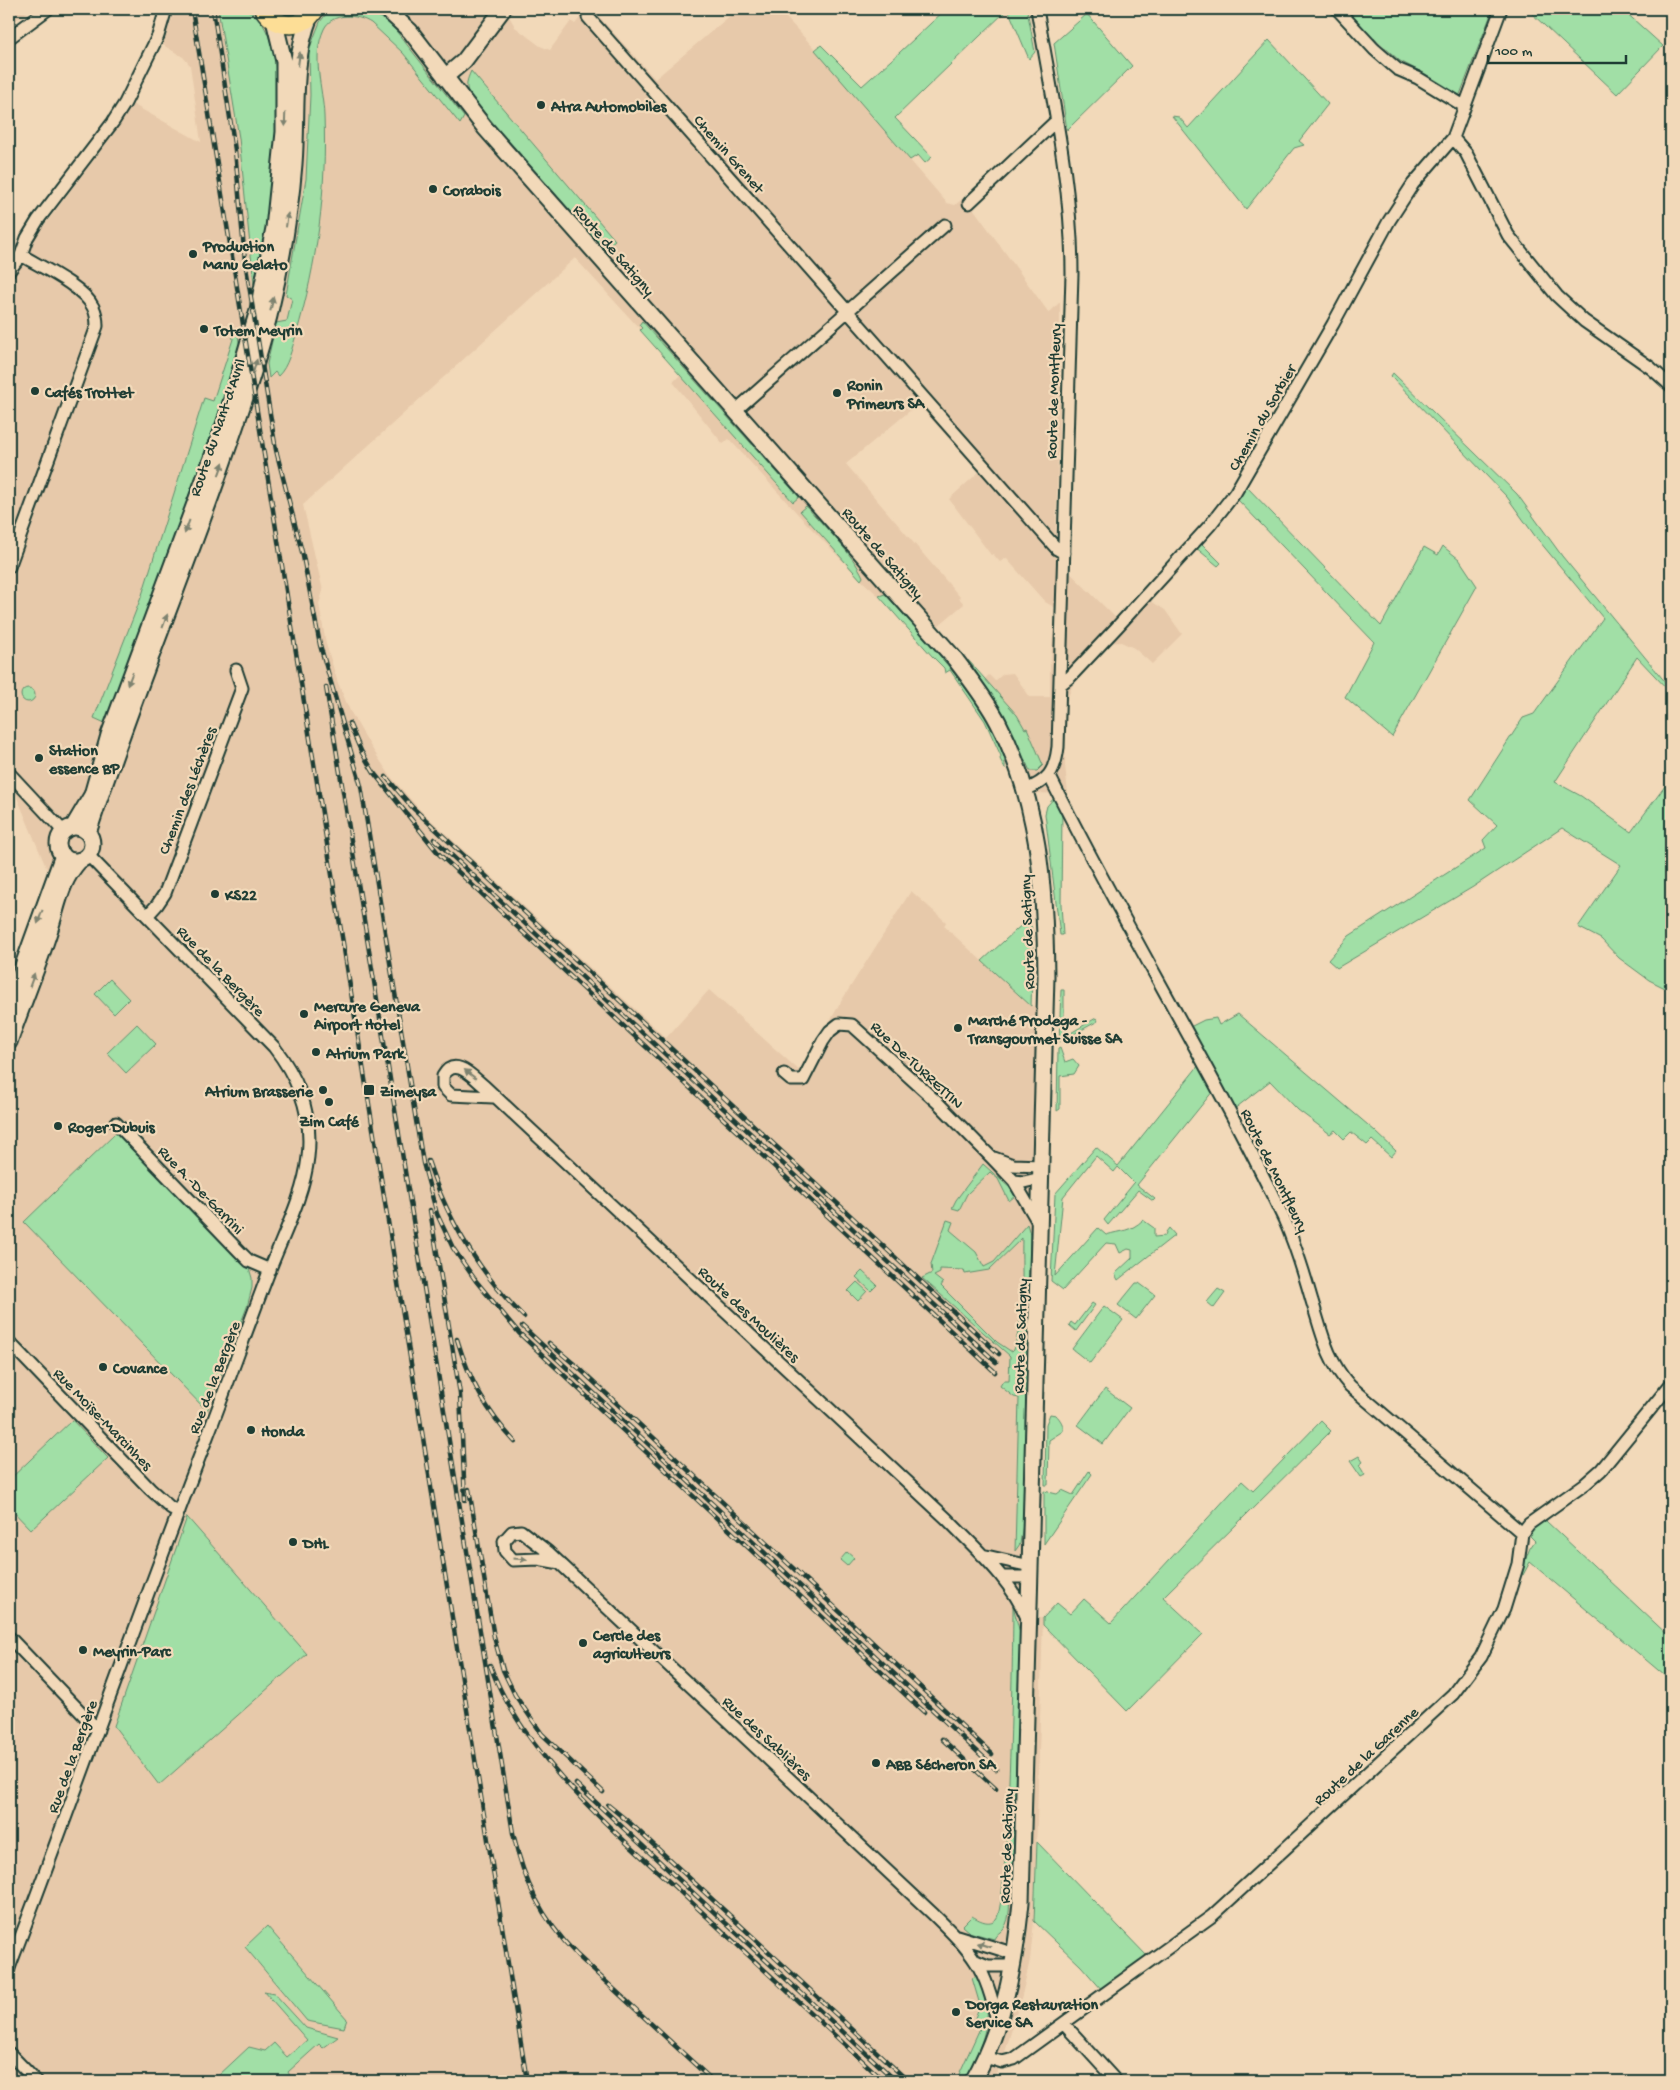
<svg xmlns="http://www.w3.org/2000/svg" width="1680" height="2090" viewBox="0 0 1680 2090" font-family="'Gochi Hand',sans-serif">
<rect width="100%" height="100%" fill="#f2d9b9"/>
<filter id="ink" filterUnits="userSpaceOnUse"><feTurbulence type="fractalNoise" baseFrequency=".02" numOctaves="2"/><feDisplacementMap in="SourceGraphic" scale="10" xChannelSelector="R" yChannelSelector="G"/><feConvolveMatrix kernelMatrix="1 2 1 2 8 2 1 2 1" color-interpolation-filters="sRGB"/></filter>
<g filter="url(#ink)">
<path fill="#e7c9aa" d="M 9,9 L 32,9 L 9,25 Z
M 175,9 L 514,9 L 509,16 L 515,27 L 540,46 L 550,50 L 571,21 L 575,24 L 587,9 L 592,9 L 655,79 L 738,9 L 778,9 L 840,76 L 853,94 L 947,203 L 955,205 L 965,197 L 1049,313 L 1060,302 L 1060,390 L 1055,558 L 1116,618 L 1140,594 L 1165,610 L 1182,634 L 1152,664 L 1134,648 L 1121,642 L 1109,643 L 1074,681 L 1067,700 L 1065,765 L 1068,794 L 1033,793 L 975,688 L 989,675 L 995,681 L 1003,674 L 1013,673 L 1030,697 L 1050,697 L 1050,666 L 1056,608 L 1045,602 L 1006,558 L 1000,562 L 993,554 L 991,555 L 949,499 L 979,472 L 918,404 L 846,464 L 960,597 L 959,598 L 964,604 L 919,642 L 890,606 L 861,580 L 807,524 L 729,439 L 723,444 L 673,382 L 681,374 L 575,258 L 303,505 L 323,591 L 319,604 L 326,644 L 338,683 L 350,711 L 371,747 L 391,777 L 420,810 L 666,1038 L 709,990 L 801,1072 L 842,1000 L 911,891 L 946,922 L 944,926 L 1031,1006 L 1052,1009 L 1036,1618 L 1043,1618 L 1034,1921 L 1030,1960 L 1022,1995 L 1006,2049 L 993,2081 L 13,2081 L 9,2077 L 9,980 L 48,872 L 14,790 L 14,784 L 9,779 L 9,282 L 39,232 L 112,136 L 132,104 L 201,142 L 190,65 L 183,57 L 163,45 Z"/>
<path fill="#a1dfa6" stroke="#608e6d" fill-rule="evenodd" d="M 218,9 C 229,9 242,6 252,13 C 298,43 269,206 261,255 L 259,256 L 254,284 L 239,138 Z
M 275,9 L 305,9 C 296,18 283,19 275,9 Z
M 335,9 C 362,9 372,9 393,27 L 464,117 L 460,124 L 403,53 L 371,23 C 357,14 332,12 324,29 C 311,57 323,88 324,116 C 327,190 317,264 296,335 C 292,348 288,367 278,376 L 275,372 L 269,378 L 267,364 L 276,323 L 287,321 L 292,299 L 286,295 L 306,179 L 310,95 L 309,50 L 320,22 L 327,13 Z
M 946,9 L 1008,9 L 895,118 L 932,157 L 925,163 L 918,155 L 910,160 L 815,50 L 821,45 L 862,86 L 900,52 Z
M 1008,9 L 1027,9 L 1035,52 L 1029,59 Z
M 1342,9 L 1493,9 L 1459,97 L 1427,75 L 1400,61 L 1374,38 L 1371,41 Z
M 1527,9 L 1622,9 L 1663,46 L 1617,94 Z
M 1087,14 L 1132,66 L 1067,130 L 1054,43 Z
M 1269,40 L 1328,104 L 1299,141 L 1304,145 L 1294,148 L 1246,209 L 1172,116 L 1179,117 L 1188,128 Z
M 471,71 L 615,240 L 604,249 L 510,143 L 469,94 C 465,85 467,80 471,71 Z
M 642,321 L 799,497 L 793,502 L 640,330 L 642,328 L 639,325 Z
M 231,327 L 237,329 L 240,348 L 209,441 L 105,723 L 94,718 L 142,595 L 204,398 L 213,401 L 233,339 Z
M 1393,373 L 1517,494 L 1562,556 L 1671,689 L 1671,693 L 1637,657 L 1555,782 L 1581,796 L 1631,832 L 1671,778 L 1671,991 L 1649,980 L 1619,958 L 1601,939 L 1578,927 L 1621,865 L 1562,828 L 1473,887 L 1337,968 L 1328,960 L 1349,936 L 1486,848 L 1483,840 L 1497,825 L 1470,800 L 1523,718 L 1534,714 L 1603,618 L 1535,536 L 1507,497 L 1391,376 Z
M 1246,486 L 1381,626 L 1424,547 L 1438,555 L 1443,546 L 1445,548 L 1459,559 L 1477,586 L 1392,737 L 1345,697 L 1374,642 L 1237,499 Z
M 806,506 C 822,524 854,555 863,577 L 861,580 L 800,511 Z
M 1200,542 L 1221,563 L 1218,566 L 1195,547 Z
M 885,594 C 915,628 1008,724 1005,769 L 1000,759 L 1001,756 L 985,721 L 950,670 L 945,673 L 944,668 L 932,656 L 879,596 Z
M 968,660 L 1017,715 L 1025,729 L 1027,728 L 1043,765 L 1037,771 L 1030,771 L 1004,714 Z
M21 695a7 7 0 1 1 14 0a7 7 0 1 1-14 0Z
M 1055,797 L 1062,812 L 1061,904 L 1063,935 L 1060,935 L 1045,814 L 1047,806 Z
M 1026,921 L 1031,926 L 1033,933 L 1031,1006 L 982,961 Z
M 110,979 L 129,999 L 114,1014 L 95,994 Z
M 1061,990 L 1064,990 L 1064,1037 L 1096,1018 L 1098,1021 L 1059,1042 Z
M 1238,1014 L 1375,1131 L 1396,1151 L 1391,1157 L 1372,1140 L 1367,1145 L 1351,1132 L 1344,1139 L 1335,1130 L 1330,1134 L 1298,1110 L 1270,1081 L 1233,1110 L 1190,1027 L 1204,1020 L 1216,1018 L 1219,1025 Z
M 137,1024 L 156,1044 L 126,1073 L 107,1053 Z
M 1060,1048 L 1065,1062 L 1073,1059 L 1079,1066 L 1074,1074 L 1060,1076 L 1060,1109 L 1057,1111 L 1058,1049 Z
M 1199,1065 L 1213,1091 L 1137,1185 L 1155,1199 L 1153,1201 L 1138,1190 L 1108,1225 L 1104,1220 L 1134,1183 L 1118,1167 L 1114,1172 L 1096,1156 L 1063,1197 L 1055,1276 L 1098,1228 L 1106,1235 C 1122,1230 1130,1232 1143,1220 L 1154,1228 L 1154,1237 L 1165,1236 L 1166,1232 L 1169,1228 L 1175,1235 L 1118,1280 L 1115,1274 L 1132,1258 L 1132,1250 L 1128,1249 L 1120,1253 L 1116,1244 L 1106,1243 L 1063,1290 L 1051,1281 L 1055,1194 L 1096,1147 L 1118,1166 Z
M 116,1133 L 249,1268 L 252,1278 L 252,1288 L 247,1307 L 207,1411 L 24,1222 Z
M 983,1164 L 1010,1188 L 1015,1196 L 1009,1201 L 998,1179 L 990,1172 L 967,1194 L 959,1210 L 952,1208 L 956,1200 Z
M 947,1220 L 953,1222 L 950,1230 L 976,1252 L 984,1267 L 994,1262 L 1027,1224 L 1030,1234 L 1023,1524 L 1020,1544 L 1015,1551 L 1019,1398 L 1014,1397 L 1000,1386 L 1003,1381 L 1009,1381 L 1010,1356 L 922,1278 L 932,1273 L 931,1264 ZM 1022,1238 C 1021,1272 1026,1321 1012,1352 L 997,1342 L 941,1286 L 943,1283 L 934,1276 L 940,1273 L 940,1269 L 964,1270 L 965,1274 L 989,1270 Z
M 862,1271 L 877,1285 L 871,1291 L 856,1277 Z
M 857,1282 L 867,1291 L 858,1301 L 848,1291 Z
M 1136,1283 L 1139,1283 L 1155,1295 L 1136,1319 L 1118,1305 Z
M 1218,1289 L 1225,1293 L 1214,1308 L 1207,1302 Z
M 1092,1303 L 1095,1305 L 1076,1331 L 1069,1325 L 1071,1322 L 1075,1325 Z
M 1104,1306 L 1123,1320 L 1090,1363 L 1072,1349 Z
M 1105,1389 L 1130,1408 L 1103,1444 L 1078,1425 Z
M 1050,1414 L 1056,1415 C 1060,1419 1064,1425 1063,1431 L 1049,1440 L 1048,1485 L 1045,1485 L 1046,1424 Z
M 72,1420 L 108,1458 L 31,1530 L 9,1507 L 9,1480 Z
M 1321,1421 L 1331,1431 L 1163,1597 L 1203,1634 L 1127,1711 L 1043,1625 L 1043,1618 L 1057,1603 L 1070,1614 L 1084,1599 L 1111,1623 L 1242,1481 L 1253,1491 Z
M 1359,1456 L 1363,1462 L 1359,1465 L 1365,1475 L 1361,1477 L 1350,1461 Z
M 1089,1471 L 1092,1474 L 1044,1544 L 1044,1491 L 1057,1494 L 1062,1490 L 1073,1495 Z
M 1549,1515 L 1546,1521 L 1671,1638 L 1671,1681 L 1530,1562 L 1523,1575 L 1520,1573 L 1530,1548 L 1535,1541 L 1530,1536 L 1531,1531 Z
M 187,1517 L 307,1654 L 159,1785 L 114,1726 Z
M 847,1552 L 854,1558 L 847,1566 L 840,1560 Z
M 1013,1606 L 1020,1633 L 1012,1888 L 1010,1889 C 1009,1901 1011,1918 1004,1928 C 1000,1933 996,1934 994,1939 L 969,1932 L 962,1926 L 972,1916 C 979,1920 989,1926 996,1919 C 1009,1906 1013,1642 1013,1606 Z
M 1037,1842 L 1149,1958 L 1103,1991 L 1081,1966 L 1034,1921 Z
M 267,1926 L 347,2019 L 344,2028 L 307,2021 L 245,1947 Z
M 977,1976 C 1000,2008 980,2051 964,2081 L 956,2081 L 981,2026 L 973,2023 L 980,2005 L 972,1978 Z
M 264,1991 L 274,1993 L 306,2028 L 338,2037 L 323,2048 L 319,2044 L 288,2072 L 290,2076 L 284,2081 L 220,2081 L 218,2076 L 249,2047 L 265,2051 L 274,2043 L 287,2057 L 307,2040 Z"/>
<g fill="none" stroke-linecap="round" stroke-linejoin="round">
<g stroke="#1f3d34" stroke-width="15">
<path id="street" d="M 1337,9 L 1374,49 L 1397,69 L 1418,78 L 1464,106
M 588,17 L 1057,549 L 1064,553
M 9,38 L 48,9
M 1453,138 L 1466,153 L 1508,235 L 1557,296 L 1584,321 L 1651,368 L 1671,386
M 969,203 L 1056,121
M 9,271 L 21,255 L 27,238 L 38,220 L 113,122 L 125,103 L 158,36 L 166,9
M 735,411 L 945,225
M 9,567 L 97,326 C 97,320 96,313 93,307 C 83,286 41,267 21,255
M 1060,685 L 1070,677 L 1117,627 L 1210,525 L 1235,493 L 1333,324 L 1389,221 L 1413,184 L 1453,138 L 1501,9
M 9,773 L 64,832
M 1049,775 C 1123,925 1212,1068 1284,1219 C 1296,1246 1304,1273 1312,1301 C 1322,1333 1327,1360 1350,1386 L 1522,1533
M 1025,790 C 1048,781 1055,772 1058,747 L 1072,274 C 1072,185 1052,97 1037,9
M 147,916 L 157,905 L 165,893 L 242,688 L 236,670
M 784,1074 L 791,1080 L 803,1080 L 823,1041 L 830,1031 L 839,1024 L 852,1025 L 939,1104 L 992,1158 L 1014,1181 L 1039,1224
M 493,1097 L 451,1095 L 443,1087 L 443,1076 C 455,1056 472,1076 484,1086 L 947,1519 C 977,1550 1011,1579 1028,1620
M 116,1123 L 239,1251 L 249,1261 L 270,1270
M 994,1158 L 1013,1165 L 1041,1166
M 1014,1181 L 1024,1182 L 1041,1178
M 9,1342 L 150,1489 L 171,1508 L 179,1511
M 982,1555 L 1030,1566
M 560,1563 L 538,1559 L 513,1560 L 505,1551 L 504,1541 L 512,1532 L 521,1531 L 548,1552 L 933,1914 C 972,1952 987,1968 997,2022
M 1004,1577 L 1023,1577 L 1030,1575
M 9,1637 L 98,1730
M 957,1936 L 1015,1954
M 976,1961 L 988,1966 L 1013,1966
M 9,1968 C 76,1793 138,1615 206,1440 C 228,1383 248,1326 270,1269 C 284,1233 304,1195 308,1157 C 313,1115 299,1079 274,1047 L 88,855
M 1064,2024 L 1116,2081
M 9,2053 L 36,2081
M 985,2057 L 1002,2062 L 1014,2059 L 1212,1916 L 1453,1694 L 1481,1657 L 1504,1609 L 1518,1564 L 1522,1533 L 1529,1524 L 1585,1484 L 1601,1470 L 1671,1384"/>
</g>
<g stroke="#1f3d34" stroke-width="19">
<path id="secondary" d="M 386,9 L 410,31 L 485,128 L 955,659 C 970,679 986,699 998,722 C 1039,801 1045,888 1046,976 L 1021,1902 C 1015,1964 1004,2026 973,2081
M 445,77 L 464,61 L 503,9
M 73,827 L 92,795 L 109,735 L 225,423 L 258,310 L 274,228 L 284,132 L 284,61 L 274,20
M58 844a17 17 0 1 1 34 0a17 17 0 1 1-34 0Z
M 88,833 C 127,713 175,597 217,479 C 236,425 255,371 269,316 C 281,266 290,215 294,164 C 298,115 291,63 310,16
M 9,1004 L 63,855
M 9,1042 C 22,1005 38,967 50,929 C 58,904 61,880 80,860"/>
</g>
<g stroke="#1f3d34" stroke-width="21">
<path id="primary" d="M 264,9 C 276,29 303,30 315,9"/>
</g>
<use href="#street" stroke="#f2d9b9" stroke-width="11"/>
<use href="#secondary" stroke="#f2d9b9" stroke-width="15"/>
<use href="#primary" stroke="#fdde96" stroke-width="18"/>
<g stroke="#1f3d34" stroke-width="4.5">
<path id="rail" d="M 192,9 L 527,2081
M 213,9 L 235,150 L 245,261 L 276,450 L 303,556 L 320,645 L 361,786 L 423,1163 L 437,1214 L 453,1248 L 476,1281 L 519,1333 L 924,1712
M 326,687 L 513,1833 C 524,1882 541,1918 577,1955 L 713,2081
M 349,723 L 361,751 L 374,773 L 439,854 L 995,1372
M 386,777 L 413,808 L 999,1354
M 434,839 L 996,1362
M 428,1161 C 448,1221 478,1272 524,1317
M 430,1210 L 460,1394 L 465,1500
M 522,1326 L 996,1769
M 457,1339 C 469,1379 486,1411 515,1442
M 549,1343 L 580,1369 L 992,1754
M 469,1489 L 494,1637 L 503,1670 L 515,1695 L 542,1734 L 603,1792
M 490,1665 C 523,1757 619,1835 689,1900 C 754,1961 819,2021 884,2081
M 942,1739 L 996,1789
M 576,1784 L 896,2081
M 608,1805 L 630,1823 L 908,2081"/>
</g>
<use href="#rail" stroke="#f2d9b9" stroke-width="2.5" stroke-dasharray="8" stroke-linecap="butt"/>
</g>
<defs><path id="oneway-solid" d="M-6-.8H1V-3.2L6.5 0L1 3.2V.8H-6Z" transform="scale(1.25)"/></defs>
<g fill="#7e8370">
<use href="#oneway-solid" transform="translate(299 59) rotate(-82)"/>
<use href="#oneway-solid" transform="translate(285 120) rotate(92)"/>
<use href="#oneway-solid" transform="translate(287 220) rotate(-82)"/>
<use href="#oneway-solid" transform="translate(272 304) rotate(-77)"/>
<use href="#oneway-solid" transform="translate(255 366) rotate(-74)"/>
<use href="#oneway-solid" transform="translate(221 469) rotate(-70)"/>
<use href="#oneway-solid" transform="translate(187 527) rotate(110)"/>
<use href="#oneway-solid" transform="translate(165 621) rotate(-70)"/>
<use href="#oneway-solid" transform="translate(130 679) rotate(111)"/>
<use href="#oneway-solid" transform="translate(40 917) rotate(110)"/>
<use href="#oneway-solid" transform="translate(32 980) rotate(-70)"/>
<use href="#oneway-solid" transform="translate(470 1074) rotate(-142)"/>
<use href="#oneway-solid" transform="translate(520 1559) rotate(4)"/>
<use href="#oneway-solid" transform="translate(984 1945) rotate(-162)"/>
</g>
</g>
<g fill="#1f3d34" stroke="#f2d9b9" stroke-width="2">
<circle cx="541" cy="105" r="5"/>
<circle cx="433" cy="189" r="5"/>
<circle cx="193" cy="254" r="5"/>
<circle cx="204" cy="329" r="5"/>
<circle cx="35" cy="391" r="5"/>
<circle cx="837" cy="393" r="5"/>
<circle cx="39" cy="758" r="5"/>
<circle cx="215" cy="894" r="5"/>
<circle cx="304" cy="1014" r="5"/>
<circle cx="958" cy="1028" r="5"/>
<circle cx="316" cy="1052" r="5"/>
<circle cx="323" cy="1090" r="5"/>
<rect x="363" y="1084" width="12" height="12" rx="2.5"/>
<circle cx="329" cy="1102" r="5"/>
<circle cx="58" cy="1126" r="5"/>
<circle cx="103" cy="1367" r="5"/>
<circle cx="251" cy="1430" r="5"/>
<circle cx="293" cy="1542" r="5"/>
<circle cx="583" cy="1643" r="5"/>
<circle cx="83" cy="1650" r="5"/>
<circle cx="876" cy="1763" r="5"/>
<circle cx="956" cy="2012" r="5"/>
</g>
<g text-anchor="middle" stroke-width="4.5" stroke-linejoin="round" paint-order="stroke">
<g font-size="16" font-weight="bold" fill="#1f3d34" stroke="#f2d9b9" text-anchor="start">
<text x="551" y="111">Atra Automobiles</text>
<text x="443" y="195">Corabois</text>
<text x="203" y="251">Production<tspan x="203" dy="18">Manu Gelato</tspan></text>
<text x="214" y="335">Totem Meyrin</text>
<text x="847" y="390">Ronin<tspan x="847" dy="18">Primeurs SA</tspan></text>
<text x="45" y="397">Cafés Trottet</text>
<text x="49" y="755">Station<tspan x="49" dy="18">essence BP</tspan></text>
<text x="225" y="900">KS22</text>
<text x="314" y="1011">Mercure Geneva<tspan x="314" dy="18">Airport Hotel</tspan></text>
<text x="968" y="1025">Marché Prodega -<tspan x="968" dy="18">Transgourmet Suisse SA</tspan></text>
<text x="326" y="1058">Atrium Park</text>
<text x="313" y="1096" text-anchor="end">Atrium Brasserie</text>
<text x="380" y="1096">Zimeysa</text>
<text x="329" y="1126" text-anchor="middle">Zim Café</text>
<text x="68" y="1132">Roger Dubuis</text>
<text x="113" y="1373">Covance</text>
<text x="261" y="1436">Honda</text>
<text x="303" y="1548">DHL</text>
<text x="593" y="1640">Cercle des<tspan x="593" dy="18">agriculteurs</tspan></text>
<text x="93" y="1656">Meyrin-Parc</text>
<text x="886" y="1769">ABB Sécheron SA</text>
<text x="966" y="2009">Dorga Restauration<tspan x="966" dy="18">Service SA</tspan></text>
</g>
<g font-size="16" fill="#1f3d34" stroke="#f2d9b9">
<text transform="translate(730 153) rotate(49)" y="6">Chemin Grenet</text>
<text transform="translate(615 249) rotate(49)" y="6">Route de Satigny</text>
<text transform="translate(1052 391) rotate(-88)" y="6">Route de Montfleury</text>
<text transform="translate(1261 417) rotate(-60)" y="6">Chemin du Sorbier</text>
<text transform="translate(216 427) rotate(-71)" y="6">Route du Nant-d'Avril</text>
<text transform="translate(884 552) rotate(49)" y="6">Route de Satigny</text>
<text transform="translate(186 790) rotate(-69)" y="6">Chemin des Léchères</text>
<text transform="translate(1026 932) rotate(-92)" y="6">Route de Satigny</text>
<text transform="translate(222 970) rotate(46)" y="6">Rue de la Bergère</text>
<text transform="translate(918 1064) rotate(43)" y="6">Rue De-TURRETTIN</text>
<text transform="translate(1276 1170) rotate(64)" y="6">Route de Montfleury</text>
<text transform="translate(202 1189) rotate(46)" y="6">Rue A.-De-Garrini</text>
<text transform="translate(750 1313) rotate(43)" y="6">Route des Moulières</text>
<text transform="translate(1019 1336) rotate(-88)" y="6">Route de Satigny</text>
<text transform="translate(213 1377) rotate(-69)" y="6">Rue de la Bergère</text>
<text transform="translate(104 1418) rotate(46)" y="6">Rue Moïse-Marcinhes</text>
<text transform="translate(768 1737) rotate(43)" y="6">Rue des Sablières</text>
<text transform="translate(1365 1755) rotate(-43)" y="6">Route de la Garenne</text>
<text transform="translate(71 1756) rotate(-70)" y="6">Rue de la Bergère</text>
<text transform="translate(1005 1846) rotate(-88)" y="6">Route de Satigny</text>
</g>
</g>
<rect width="1680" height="2090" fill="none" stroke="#f2d9b9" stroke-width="30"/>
<rect x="15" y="15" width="1650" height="2060" fill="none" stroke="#1f3d34" stroke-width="2" filter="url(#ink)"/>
<path d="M1488 55v8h138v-8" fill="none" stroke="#1f3d34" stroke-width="2.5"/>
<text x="1495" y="55" font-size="15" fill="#1f3d34" stroke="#f2d9b9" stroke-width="4" paint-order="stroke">100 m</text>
</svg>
